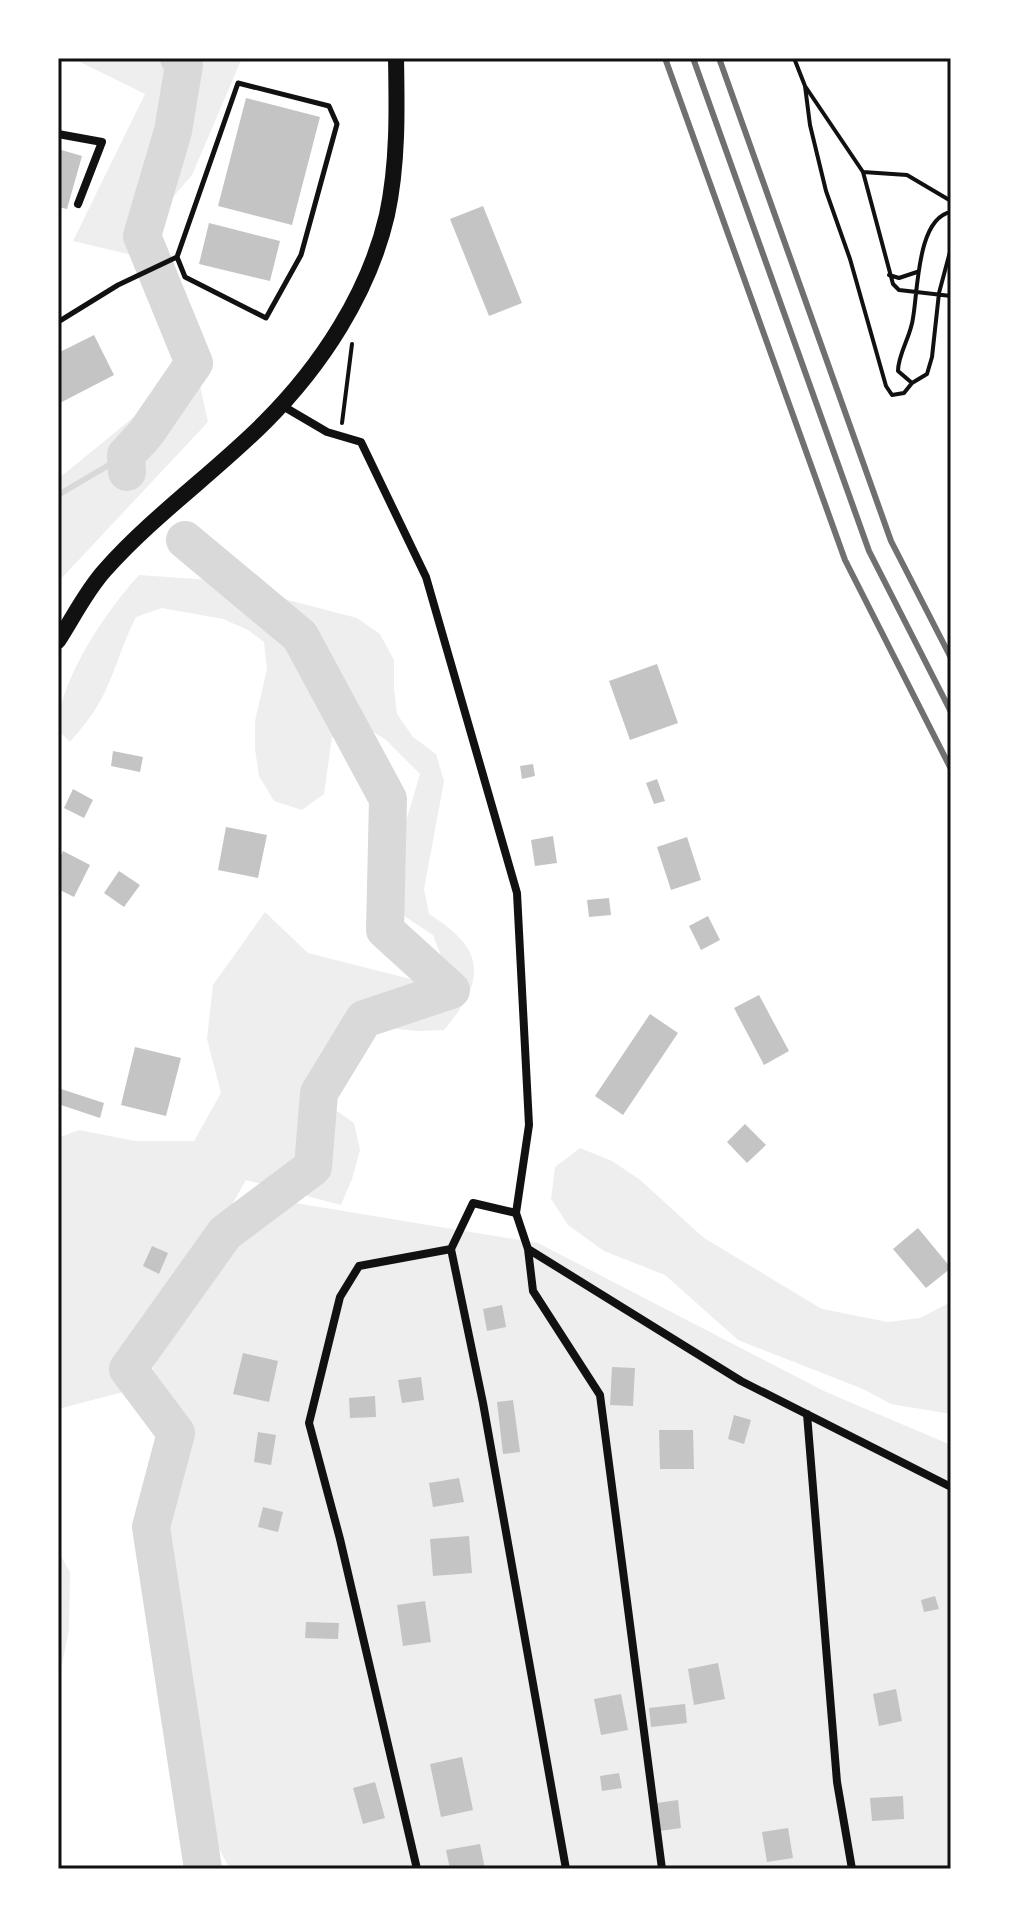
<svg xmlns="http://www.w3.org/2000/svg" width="1009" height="1927" viewBox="0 0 1009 1927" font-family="'Exo 2',sans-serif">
<rect width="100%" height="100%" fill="#fff"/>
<path fill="#eee" d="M 72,58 L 242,58 L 192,175 L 161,211 L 132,255 L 73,241 L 145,94 Z
M 200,386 L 208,422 L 58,582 L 58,479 L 162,394 Z
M 139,575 L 210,580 L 357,618 L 380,634 L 394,660 L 394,688 L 397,714 L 413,737 L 436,754 L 444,781 L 424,889 L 429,914 C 487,950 486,980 444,1030 L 417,1031 L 388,1028 L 361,1037 L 337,1052 L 322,1078 L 330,1106 L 354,1123 L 360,1150 L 352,1179 L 341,1205 L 246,1180 L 127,1391 L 58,1409 L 58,1138 L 79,1130 L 135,1141 L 194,1141 L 221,1093 L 207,1039 L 213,985 L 265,912 L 308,953 L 418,981 L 446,969 L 433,935 L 398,912 L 400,854 L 404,828 L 420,774 L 385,739 L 355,721 L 332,737 L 324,794 L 302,810 L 274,801 L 259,776 L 255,749 L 255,721 L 267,669 L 264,642 L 248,630 L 223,619 L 162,608 L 136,617 C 123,642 116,669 104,694 C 95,712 83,727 70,742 L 58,730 C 58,681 107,610 139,575 Z
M 580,1148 L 612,1161 L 639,1179 L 704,1238 L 822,1309 L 888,1322 L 920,1318 L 951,1302 L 951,1414 L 891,1404 L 863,1389 L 738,1340 L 665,1275 L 604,1251 L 568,1225 L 551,1199 L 555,1167 Z
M 247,1195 L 538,1243 L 826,1392 L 951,1445 L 951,1869 L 230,1869 L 174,1766 L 152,1370 Z
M 58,1551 L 70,1572 L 69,1630 L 58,1683 Z"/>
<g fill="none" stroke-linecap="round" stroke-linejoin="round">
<path stroke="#d9d9d9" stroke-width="6" d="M 58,495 L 126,455"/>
<path stroke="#d9d9d9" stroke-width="38" d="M 127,472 L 126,455 L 146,433 L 194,363 L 142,236 L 173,131 L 184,65 L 179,58
M 185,540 L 300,636 L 388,799 L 385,930 L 451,990 L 364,1019 L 319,1093 L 313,1167 L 225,1233 L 128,1369 L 176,1433 L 151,1527 L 203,1869"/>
</g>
<path fill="#c4c4c4" d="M 246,98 L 320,117 L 292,225 L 218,206 Z
M 58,149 L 82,156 L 67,209 L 58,207 Z
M 483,206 L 522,303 L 489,316 L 450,219 Z
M 209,223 L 280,241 L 270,281 L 199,264 Z
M 94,335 L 114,375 L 58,404 L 58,353 Z
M 657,664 L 678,723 L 630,740 L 609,681 Z
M 113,751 L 143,757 L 140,772 L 111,766 Z
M 533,764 L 535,776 L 522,779 L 520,766 Z
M 657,779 L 665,801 L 654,804 L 646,783 Z
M 73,789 L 93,800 L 84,818 L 64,808 Z
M 226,827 L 267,835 L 258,878 L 218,870 Z
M 553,836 L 557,863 L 535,866 L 531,840 Z
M 687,837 L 701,880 L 671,890 L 657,847 Z
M 63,851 L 90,865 L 74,897 L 58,889 L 58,861 Z
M 119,871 L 140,885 L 124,907 L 104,893 Z
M 609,898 L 611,915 L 589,917 L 587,900 Z
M 708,916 L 720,940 L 701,950 L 689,926 Z
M 759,995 L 789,1051 L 764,1065 L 734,1008 Z
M 650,1014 L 678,1033 L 623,1115 L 595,1096 Z
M 135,1047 L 181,1058 L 166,1116 L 121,1105 Z
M 61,1089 L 104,1103 L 100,1118 L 58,1104 Z
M 745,1124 L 766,1145 L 747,1163 L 727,1142 Z
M 918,1228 L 951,1268 L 926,1288 L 893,1249 Z
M 152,1246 L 168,1253 L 159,1274 L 143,1266 Z
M 502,1305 L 506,1327 L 487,1331 L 483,1309 Z
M 243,1353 L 278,1361 L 269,1402 L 233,1394 Z
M 612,1367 L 635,1368 L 633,1406 L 610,1405 Z
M 421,1377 L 424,1400 L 402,1403 L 398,1380 Z
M 375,1396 L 376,1417 L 350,1418 L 349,1398 Z
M 513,1400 L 520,1452 L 503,1454 L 497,1402 Z
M 734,1415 L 751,1420 L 744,1444 L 728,1439 Z
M 659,1430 L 693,1430 L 694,1469 L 660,1469 Z
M 258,1432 L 276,1435 L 271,1465 L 254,1462 Z
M 459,1478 L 464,1502 L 433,1507 L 429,1483 Z
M 263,1507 L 283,1512 L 278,1532 L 258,1527 Z
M 469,1536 L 472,1573 L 433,1576 L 430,1539 Z
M 935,1596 L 939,1609 L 924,1612 L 921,1600 Z
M 425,1601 L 431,1642 L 403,1646 L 397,1605 Z
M 306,1622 L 339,1623 L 338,1639 L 305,1638 Z
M 718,1663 L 725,1699 L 694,1705 L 688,1669 Z
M 896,1689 L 902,1721 L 879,1726 L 873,1694 Z
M 621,1694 L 628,1730 L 601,1735 L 594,1699 Z
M 685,1704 L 687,1723 L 651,1727 L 649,1708 Z
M 462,1757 L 473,1810 L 441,1817 L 430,1764 Z
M 619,1773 L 622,1788 L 602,1791 L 600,1776 Z
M 375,1782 L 385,1818 L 363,1824 L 353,1788 Z
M 903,1796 L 904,1819 L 872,1821 L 870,1798 Z
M 678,1800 L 681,1828 L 660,1831 L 657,1803 Z
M 788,1828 L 793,1858 L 767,1862 L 762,1832 Z
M 480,1844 L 485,1869 L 450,1869 L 446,1850 Z"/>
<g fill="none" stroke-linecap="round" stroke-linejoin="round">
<path stroke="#111" stroke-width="4" d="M 794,58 L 805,86 L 863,172 L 893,284 L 899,290 L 951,296
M 805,86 L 810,125 L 826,191 L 850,259 L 886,386 L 892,395 L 904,393 L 912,383 L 898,371 C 898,354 911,336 913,318 C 918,291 917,218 951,212
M 863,172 L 907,175 L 951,201
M 889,275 L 899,278 L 917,272
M 912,383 L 927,374 L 932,357 L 939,293 L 951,248
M 342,423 L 352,344"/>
<path stroke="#111" stroke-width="5" d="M 58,322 L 118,285 L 177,257 L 238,83 L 329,106 L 337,124 L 301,255 L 266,318 L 185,277 L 177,257"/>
<path stroke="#111" stroke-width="8" d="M 58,134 L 102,142 L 78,204
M 281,405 L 327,432 L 361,442 L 426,577 L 517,893 L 529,1125 L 516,1213 L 528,1249 L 741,1381 L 951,1487
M 516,1213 L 473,1203 L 451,1249 L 483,1403 L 566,1869
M 528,1249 L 533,1291 L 600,1395 L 662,1869
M 807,1414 L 837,1782 L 852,1869
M 417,1869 L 340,1539 L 309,1423 L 340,1297 L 359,1266 L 451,1249"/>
<path stroke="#111" stroke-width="16" d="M 58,641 C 73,618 86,591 105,570 C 153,516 214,473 265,422 C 321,366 369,293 387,215 C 398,164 397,110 396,58"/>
<path stroke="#707070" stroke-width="6" d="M 665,58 L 845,560 L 951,769
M 693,58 L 869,551 L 951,712
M 719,58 L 891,541 L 951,658"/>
</g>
<rect width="1009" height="1927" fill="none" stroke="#ffffff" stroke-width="120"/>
<rect x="60" y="60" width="889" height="1807" fill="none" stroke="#111" stroke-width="3"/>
</svg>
